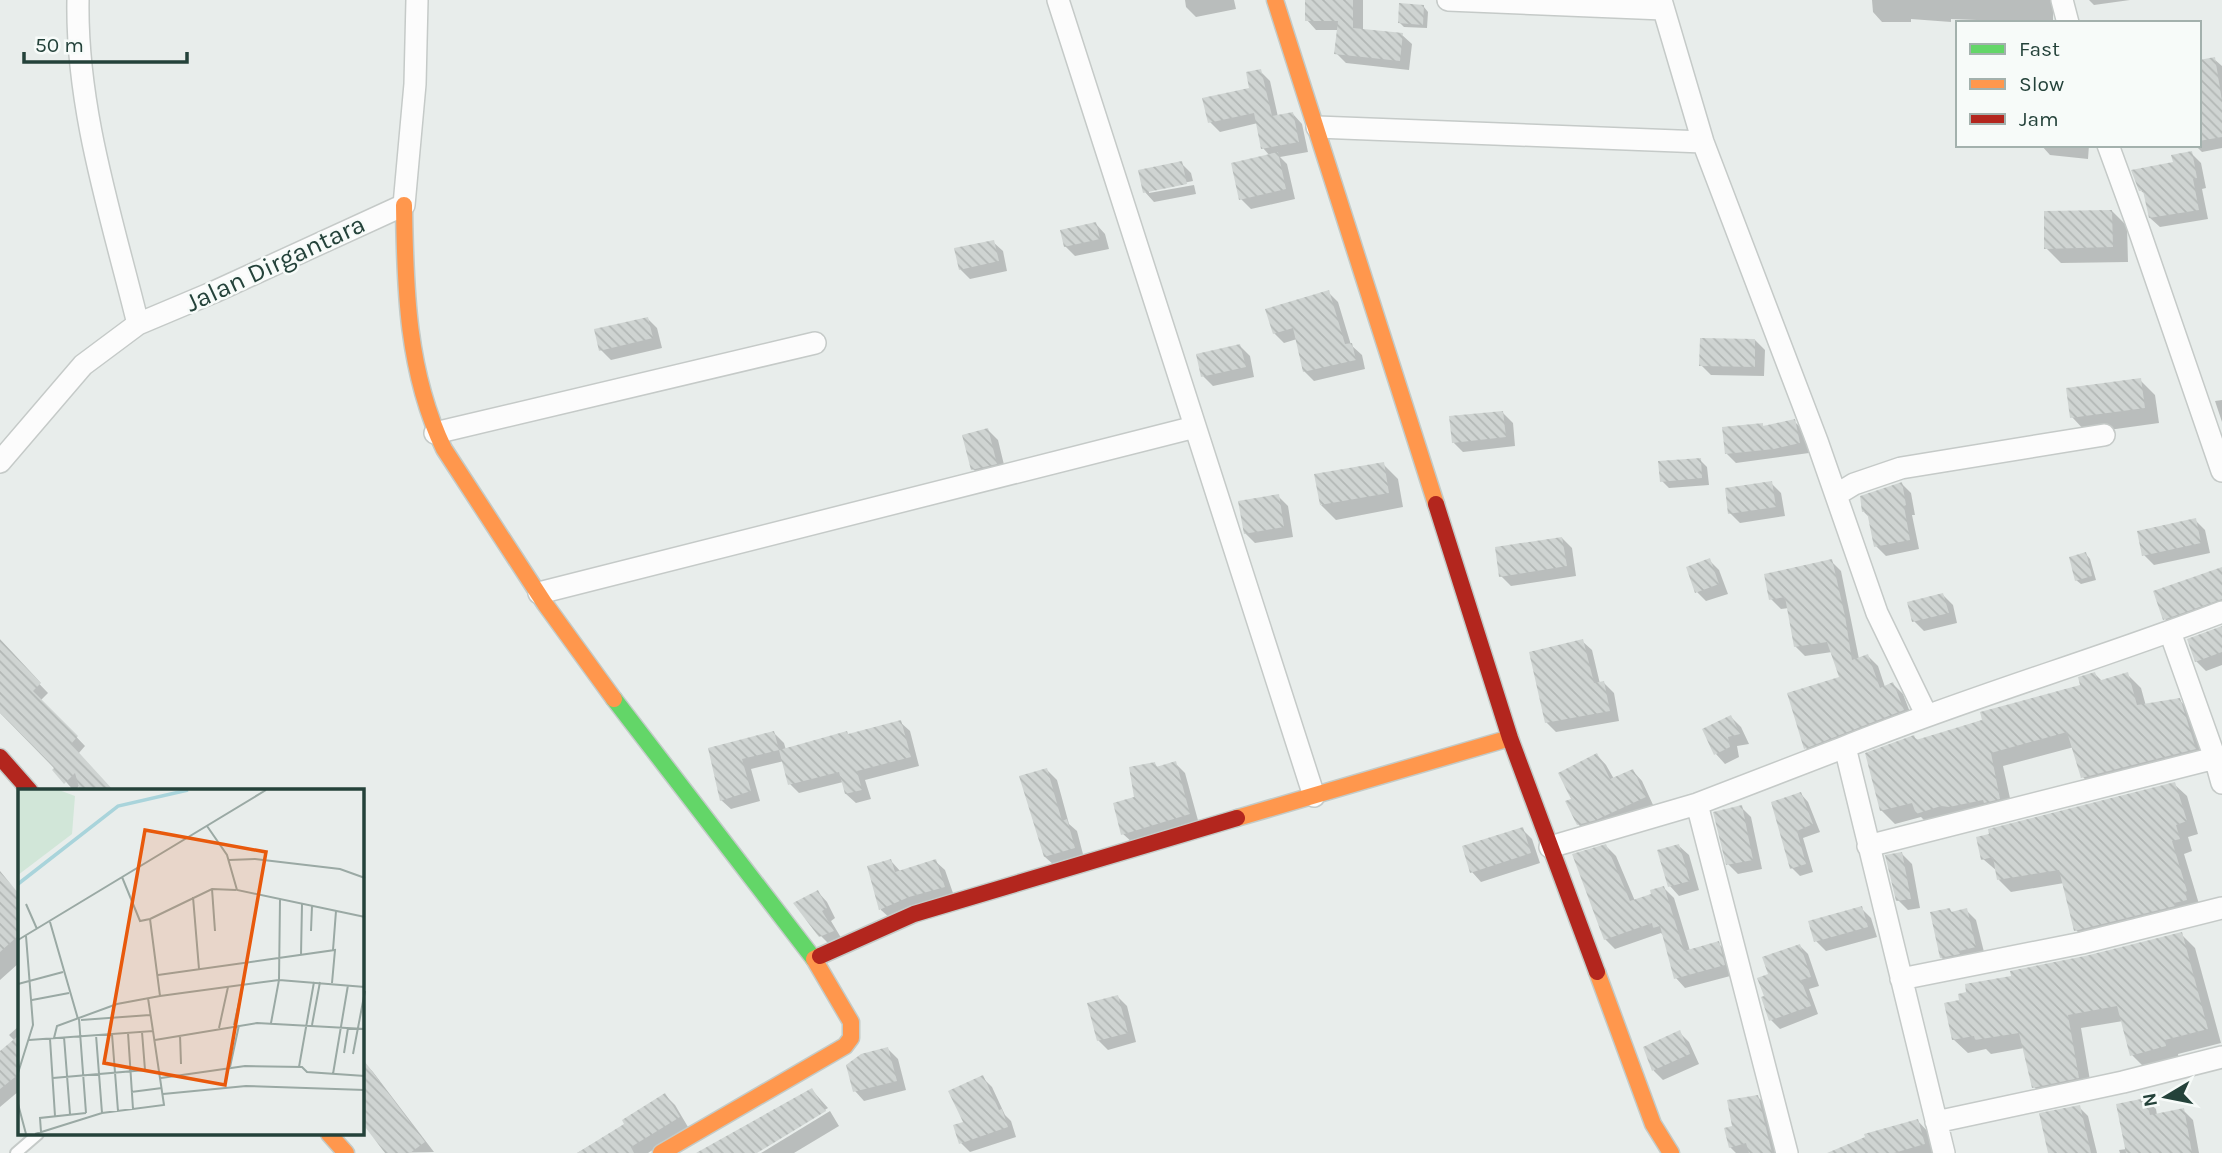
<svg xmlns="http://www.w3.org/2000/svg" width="2222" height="1153" viewBox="0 0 2222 1153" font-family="Karla,sans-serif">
<defs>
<pattern id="building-back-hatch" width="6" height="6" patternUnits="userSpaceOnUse" patternTransform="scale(1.75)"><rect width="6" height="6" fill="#cfd4d2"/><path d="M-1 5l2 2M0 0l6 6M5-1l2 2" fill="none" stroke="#b2b7b5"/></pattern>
</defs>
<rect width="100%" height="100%" fill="#e8edeb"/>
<path fill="#0003" d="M 1185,0 L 1234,0 L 1236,9 L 1196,17 L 1186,7 Z
M 1307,0 L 1363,0 L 1363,31 L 1402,35 L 1412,44 L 1409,70 L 1346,63 L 1336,53 L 1339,30 L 1316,30 L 1307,20 Z
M 1872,0 L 2050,0 L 2053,2 L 2053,23 L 1951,19 L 1951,22 L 1911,19 L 1911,22 L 1882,22 L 1873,12 Z
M 2089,0 L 2130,0 L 2094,5 Z
M 1424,7 L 1428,12 L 1427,28 L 1404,27 L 1399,22 Z
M 2214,59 L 2222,66 L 2222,148 L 2202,152 L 2195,145 L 2199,145 L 2199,61 Z
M 1260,71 L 1270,81 L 1278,117 L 1293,114 L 1302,124 L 1308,152 L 1280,157 L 1287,164 L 1295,199 L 1251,209 L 1241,199 L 1270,156 L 1263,148 L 1258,123 L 1220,132 L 1210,122 L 1251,89 Z
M 2041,145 L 2089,145 L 2088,159 L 2050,155 Z
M 2191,153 L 2201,163 L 2206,188 L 2202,189 L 2208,219 L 2160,227 L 2150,218 L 2146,195 L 2140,190 Z
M 1181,163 L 1191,173 L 1193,181 L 1149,190 L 1149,193 L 1194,185 L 1196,194 L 1154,202 L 1145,192 Z
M 2112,211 L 2127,226 L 2128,262 L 2061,263 L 2046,248 Z
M 1096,224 L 1105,234 L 1109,249 L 1075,256 L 1065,246 Z
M 993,242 L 1003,251 L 1007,271 L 970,279 L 960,269 Z
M 1328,292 L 1338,302 L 1351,345 L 1362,355 L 1365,369 L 1314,381 L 1304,371 L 1297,339 L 1284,343 L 1274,333 Z
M 648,319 L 657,328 L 662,348 L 611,360 L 601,350 Z
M 1755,340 L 1765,350 L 1764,376 L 1711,375 L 1701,365 Z
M 1240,346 L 1250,356 L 1254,377 L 1213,386 L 1203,376 Z
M 2140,380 L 2155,395 L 2159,423 L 2087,433 L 2072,417 Z
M 2222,400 L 2222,422 L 2215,401 Z
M 1503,413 L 1513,423 L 1515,446 L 1463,452 L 1453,442 Z
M 1794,421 L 1804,431 L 1809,453 L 1736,463 L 1726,453 L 1762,425 L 1765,427 Z
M 988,430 L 998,440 L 1006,473 L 983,479 L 973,469 Z
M 1700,460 L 1707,467 L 1709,485 L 1669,488 L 1662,481 Z
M 1383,464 L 1398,479 L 1403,507 L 1336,520 L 1321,505 Z
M 1771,483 L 1781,493 L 1785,516 L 1740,523 L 1730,513 Z
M 1902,484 L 1911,493 L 1915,515 L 1912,515 L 1919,549 L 1886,556 L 1876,546 L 1870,518 L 1864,512 Z
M 1278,496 L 1288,506 L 1293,537 L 1255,543 L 1245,533 Z
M 2195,520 L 2205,530 L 2210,553 L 2154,565 L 2144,555 Z
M 1562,538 L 1572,548 L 1576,576 L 1511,586 L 1501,576 Z
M 2086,554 L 2090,559 L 2096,580 L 2081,584 L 2076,580 Z
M 1709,560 L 1719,570 L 1728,594 L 1706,601 L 1697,592 Z
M 1831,561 L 1841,571 L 1859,659 L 1868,656 L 1878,666 L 1885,687 L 1893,684 L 1903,694 L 1913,720 L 1815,758 L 1806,748 L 1841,679 L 1832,652 L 1805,656 L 1795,646 L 1789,608 L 1781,609 L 1771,599 Z
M 2222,569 L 2222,618 L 2180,634 L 2165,619 Z
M 1943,595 L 1953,605 L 1957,623 L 1924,631 L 1914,621 Z
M 2222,628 L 2222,665 L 2206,671 L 2196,661 Z
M 1582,641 L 1592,650 L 1600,684 L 1604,683 L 1614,693 L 1619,721 L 1556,732 L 1546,722 Z
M 0,643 L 48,693 L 41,700 L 85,746 L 78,754 L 80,785 L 74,791 L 0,706 Z
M 2095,674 L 2102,681 L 2127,674 L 2141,688 L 2146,706 L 2179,700 L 2193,713 L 2209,763 L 2096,791 L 2083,777 L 2074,747 L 2003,766 L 2013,812 L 1931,827 L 1921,817 L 1895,824 L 1881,810 L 1914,737 L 1919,741 L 2082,687 Z
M 1731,717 L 1741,727 L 1749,744 L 1737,746 L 1739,757 L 1725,764 L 1716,754 Z
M 900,722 L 910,731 L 919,766 L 865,780 L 871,799 L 856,803 L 846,794 L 843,782 L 799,793 L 790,784 L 784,761 L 751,769 L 760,801 L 731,809 L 721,800 L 710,749 L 774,733 L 784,743 L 786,750 Z
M 1597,755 L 1606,765 L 1614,779 L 1633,771 L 1642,781 L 1654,807 L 1588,834 L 1578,824 L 1573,799 Z
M 1175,763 L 1185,773 L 1199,824 L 1133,843 L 1123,834 L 1136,799 L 1155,764 L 1158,768 Z
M 1047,770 L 1057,780 L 1069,824 L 1077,831 L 1084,858 L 1055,866 L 1045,857 Z
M 2174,784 L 2187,796 L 2198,834 L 2188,837 L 2192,851 L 2184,854 L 2199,904 L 2088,943 L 2076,930 L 2064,883 L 2011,892 L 1999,880 L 1997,871 L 1983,859 Z
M 1801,794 L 1808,802 L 1820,832 L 1803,838 L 1813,872 L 1800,876 L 1792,868 Z
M 1741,807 L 1751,817 L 1762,869 L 1738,874 L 1728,864 Z
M 1522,829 L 1532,839 L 1540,863 L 1481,882 L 1472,872 Z
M 1606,846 L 1616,856 L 1635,901 L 1653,896 L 1664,888 L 1674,898 L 1690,951 L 1718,943 L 1728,953 L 1734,975 L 1685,988 L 1676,978 L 1664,936 L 1661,933 L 1615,949 L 1605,939 Z
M 1679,846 L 1689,855 L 1699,890 L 1679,896 L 1670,886 Z
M 1902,854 L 1912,864 L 1920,908 L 1908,910 L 1898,900 Z
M 891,861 L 901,872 L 935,861 L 945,870 L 954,896 L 891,919 L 881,910 L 869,868 Z
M 5,880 L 19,894 L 19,963 L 0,980 L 0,884 Z
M 818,892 L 827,902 L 835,918 L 831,921 L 843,941 L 831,946 L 821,936 Z
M 1861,908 L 1871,918 L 1877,937 L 1826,951 L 1816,941 Z
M 1950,910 L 1953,913 L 1966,910 L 1976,920 L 1985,956 L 1951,967 L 1941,957 Z
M 2181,934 L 2195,948 L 2221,1043 L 2178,1054 L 2179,1060 L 2146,1069 L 2132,1055 L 2123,1021 L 2081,1028 L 2092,1092 L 2048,1101 L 2034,1087 L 2024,1048 L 1991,1054 L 1986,1049 L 1968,1053 L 1953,1039 L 1962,1001 L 2013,977 Z
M 1800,946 L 1808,954 L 1819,986 L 1809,989 L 1818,1014 L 1780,1029 L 1771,1020 L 1766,997 L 1770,976 Z
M 1118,997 L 1127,1006 L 1136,1042 L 1108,1050 L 1098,1040 Z
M 19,1026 L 19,1091 L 0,1107 L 0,1053 L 15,1041 L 9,1035 Z
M 1679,1032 L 1689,1042 L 1699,1064 L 1663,1080 L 1654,1071 L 1645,1048 Z
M 888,1049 L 898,1059 L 906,1090 L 864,1101 L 855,1091 Z
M 364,1062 L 373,1072 L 434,1152 L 387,1153 Z
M 982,1077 L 992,1087 L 1005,1115 L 1011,1121 L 1016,1137 L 970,1152 L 961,1143 L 965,1123 Z
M 812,1090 L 828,1108 L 754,1153 L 700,1153 Z
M 665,1095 L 675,1105 L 688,1127 L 648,1153 L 577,1153 L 627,1125 Z
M 1758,1097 L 1767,1106 L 1778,1153 L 1736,1153 L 1730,1147 Z
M 2146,1100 L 2156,1109 L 2157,1115 L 2183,1110 L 2193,1120 L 2199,1153 L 2120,1153 L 2119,1150 L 2127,1149 Z
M 2079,1107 L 2088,1116 L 2097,1153 L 2049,1153 Z
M 830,1111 L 839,1126 L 794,1153 L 761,1153 Z
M 1918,1121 L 1929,1133 L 1935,1153 L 1829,1153 Z"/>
<path fill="url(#building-back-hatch)" d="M 1305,0 L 1353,0 L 1353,28 L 1403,33 L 1400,61 L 1334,54 L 1338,21 L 1305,21 Z
M 1399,3 L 1424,5 L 1423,25 L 1398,23 Z
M 2215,57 L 2222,101 L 2222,137 L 2199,141 L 2199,60 Z
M 1261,69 L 1272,116 L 1293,112 L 1299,142 L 1261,149 L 1254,113 L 1208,123 L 1202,98 L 1249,88 L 1246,72 Z
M 2192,151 L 2197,178 L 2193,179 L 2199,210 L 2149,218 L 2143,191 L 2139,191 L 2131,170 L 2173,162 L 2171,155 Z
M 1278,152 L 1286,189 L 1239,200 L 1231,163 Z
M 1182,161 L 1187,184 L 1143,193 L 1138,170 Z
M 2112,210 L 2113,247 L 2044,249 L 2044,211 Z
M 1096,222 L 1100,239 L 1064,247 L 1060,230 Z
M 994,240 L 999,261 L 959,270 L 954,248 Z
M 1329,290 L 1345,344 L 1352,343 L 1356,360 L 1303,372 L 1293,328 L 1273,334 L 1265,309 Z
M 648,317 L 653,338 L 599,351 L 594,329 Z
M 1700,338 L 1755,339 L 1755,367 L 1699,366 Z
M 1240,344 L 1246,367 L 1201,377 L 1196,354 Z
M 2141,378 L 2145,408 L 2070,418 L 2066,388 Z
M 1503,411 L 1506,437 L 1452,443 L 1449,416 Z
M 1795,419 L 1800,443 L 1774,449 L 1725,454 L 1722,427 L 1763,423 L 1763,426 Z
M 988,428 L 997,464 L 971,470 L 962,435 Z
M 1701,458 L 1702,478 L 1660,482 L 1658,461 Z
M 1384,462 L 1389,493 L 1320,505 L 1314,474 Z
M 1772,481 L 1776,507 L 1728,514 L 1725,488 Z
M 1902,482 L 1906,505 L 1904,506 L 1910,540 L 1874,547 L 1867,512 L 1862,512 L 1860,496 Z
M 1279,494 L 1284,527 L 1244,534 L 1238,501 Z
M 2196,518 L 2201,543 L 2142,556 L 2137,531 Z
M 1562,537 L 1567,566 L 1499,577 L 1495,547 Z
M 2086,552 L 2092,576 L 2075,581 L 2069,557 Z
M 1710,558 L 1719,584 L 1695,593 L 1686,567 Z
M 1832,559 L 1845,616 L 1852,660 L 1868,654 L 1880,688 L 1893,682 L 1904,710 L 1804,749 L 1787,693 L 1839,677 L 1827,642 L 1794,647 L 1785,597 L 1769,600 L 1764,574 Z
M 2222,567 L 2222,599 L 2163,620 L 2153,591 Z
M 1943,593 L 1949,613 L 1912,622 L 1907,602 Z
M 2222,626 L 2222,652 L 2195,662 L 2187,639 Z
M 0,639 L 41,683 L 33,691 L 78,736 L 71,744 L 114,791 L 80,791 L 75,773 L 64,784 L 52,770 L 54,768 L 0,713 Z
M 1583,639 L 1594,683 L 1604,681 L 1610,711 L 1545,723 L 1529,652 Z
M 2095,672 L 2098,681 L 2128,672 L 2137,705 L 2180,698 L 2196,749 L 2081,778 L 2067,732 L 1991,753 L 2000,799 L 1984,803 L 1983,800 L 1949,807 L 1941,806 L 1916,814 L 1912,803 L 1880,811 L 1865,753 L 1914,735 L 1916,740 L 1982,720 L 1980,712 L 2080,685 L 2078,677 Z
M 1731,715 L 1740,734 L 1728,737 L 1730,747 L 1714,755 L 1702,729 Z
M 901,720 L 911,757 L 857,771 L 862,790 L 845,794 L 839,772 L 788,785 L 779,750 L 847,731 L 848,734 Z
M 774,731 L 779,750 L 742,759 L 751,791 L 720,801 L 708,748 Z
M 1597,753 L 1610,779 L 1633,769 L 1646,797 L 1596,820 L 1577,825 L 1565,801 L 1571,799 L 1558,773 Z
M 1176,761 L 1190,814 L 1121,835 L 1113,803 L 1134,797 L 1129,767 L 1155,762 L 1156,767 Z
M 1047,768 L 1062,821 L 1067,819 L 1075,848 L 1044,857 L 1019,776 Z
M 2175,782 L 2187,821 L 2176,825 L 2180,839 L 2172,841 L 2187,891 L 2185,892 L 2187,900 L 2174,903 L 2175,906 L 2074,931 L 2059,870 L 1997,880 L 1993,857 L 1981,860 L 1976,837 L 1989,834 L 1988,829 Z
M 1801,792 L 1813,824 L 1797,831 L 1806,864 L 1790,869 L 1771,802 Z
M 1742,805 L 1753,860 L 1726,865 L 1713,812 Z
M 1523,827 L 1531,853 L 1470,873 L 1462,846 Z
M 1606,844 L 1630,901 L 1651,894 L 1650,890 L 1664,886 L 1684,951 L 1719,941 L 1725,965 L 1674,979 L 1660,926 L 1653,928 L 1652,923 L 1604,940 L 1572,854 Z
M 1679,844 L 1690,881 L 1668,887 L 1657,850 Z
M 1902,852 L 1911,899 L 1896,901 L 1885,855 Z
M 891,859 L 895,872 L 936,859 L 945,887 L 909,897 L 879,910 L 867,866 Z
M 0,871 L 19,894 L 19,935 L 0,952 Z
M 818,890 L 827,908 L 822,911 L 834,931 L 819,937 L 793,903 Z
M 1862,906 L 1868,927 L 1814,942 L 1808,921 Z
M 1950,908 L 1951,912 L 1967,908 L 1976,947 L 1959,951 L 1960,954 L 1940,958 L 1930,912 Z
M 2182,932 L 2208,1029 L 2165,1040 L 2166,1046 L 2130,1056 L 2117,1006 L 2068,1015 L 2079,1078 L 2032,1088 L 2019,1033 L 1975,1040 L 1974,1036 L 1952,1040 L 1944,1003 L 1959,1000 L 1958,994 L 1966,992 L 1965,984 L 2011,976 L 2010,971 L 2085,956 Z
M 1800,944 L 1811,977 L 1801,980 L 1811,1006 L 1769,1021 L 1761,997 L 1764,996 L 1757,978 L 1768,974 L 1762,957 Z
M 1118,995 L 1128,1033 L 1097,1041 L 1087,1003 Z
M 1680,1030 L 1690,1054 L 1652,1071 L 1643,1047 Z
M 19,1035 L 19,1074 L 0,1089 L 0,1051 Z
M 888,1047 L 897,1081 L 853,1092 L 846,1065 L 861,1054 Z
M 362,1058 L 425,1142 L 410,1153 L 385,1153 L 362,1123 Z
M 983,1075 L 999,1110 L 1002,1109 L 1008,1127 L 959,1144 L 953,1125 L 963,1122 L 948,1091 Z
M 812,1088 L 826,1111 L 757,1153 L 696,1153 Z
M 665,1093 L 680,1117 L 631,1147 L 634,1153 L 577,1153 L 624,1124 L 622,1120 Z
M 1758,1095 L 1772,1153 L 1749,1153 L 1746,1143 L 1729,1148 L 1724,1128 L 1732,1126 L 1727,1100 Z
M 2146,1098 L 2150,1115 L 2184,1108 L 2192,1153 L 2126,1153 L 2116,1104 Z
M 2080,1105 L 2091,1153 L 2048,1153 L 2039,1113 Z
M 1918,1119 L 1925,1144 L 1894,1153 L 1827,1153 L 1865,1137 L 1864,1134 Z"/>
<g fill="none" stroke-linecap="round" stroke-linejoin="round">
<g stroke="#c5cac8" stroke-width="14">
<path id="lane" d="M 16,1153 L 38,1134"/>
</g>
<g stroke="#c5cac8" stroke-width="24">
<path id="street" d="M 78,0 C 76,110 112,218 138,324
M 1058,0 L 1314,796
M 1448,0 L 1663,9
M 1661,0 L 1703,142 L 1817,441 L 1877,613 L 1926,714
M 2062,0 L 2068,23
M 1317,127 L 1703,142
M 2108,145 L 2138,227 L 2222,471
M 435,433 L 815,343
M 0,462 L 83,365 L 138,324 L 214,292 L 404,205 L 415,84 L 417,0
M 1836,495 L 1854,484 L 1901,468 L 2104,435
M 539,593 L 1195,427
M 2170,632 L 2215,758
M 1697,804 L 1787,1153
M 1868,846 L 2215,758 L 2222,783
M 1550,847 L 1697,804 L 1845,747
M 1901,979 L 2082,943 L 2222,908
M 1936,1122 L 2123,1082 L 2222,1057
M 1944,1153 L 1845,747 C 1969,697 2097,660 2222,612"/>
</g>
<g stroke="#c3cbc8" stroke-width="19">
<path id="fast" d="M 614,699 L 814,959"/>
</g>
<g stroke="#c3cbc8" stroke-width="19">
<path id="slow" d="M 1275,0 L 1436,504
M 404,205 C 405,289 407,372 444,449 L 545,604 L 614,699
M 1237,818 L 1510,738
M 1597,972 L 1653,1124 L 1671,1153
M 329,1134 L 346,1153
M 661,1153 L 845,1046 L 851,1038 L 851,1022 L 814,959 L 820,956"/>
</g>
<g stroke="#c3cbc8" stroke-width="19">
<path id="jam" d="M 1436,504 L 1510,738 L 1597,972
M 0,757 L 30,791
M 820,956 L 914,914 L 1237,818"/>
</g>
<use href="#lane" stroke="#fcfcfc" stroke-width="10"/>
<use href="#street" stroke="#fcfcfc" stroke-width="21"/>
<use href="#fast" stroke="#63d668" stroke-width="16"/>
<use href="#slow" stroke="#ff974d" stroke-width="16"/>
<use href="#jam" stroke="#b3261e" stroke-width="16"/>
</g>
<g text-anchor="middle" stroke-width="5" stroke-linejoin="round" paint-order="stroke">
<g font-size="26" fill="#24423a" stroke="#f7fbf9">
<text transform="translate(275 263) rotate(-25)" y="9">Jalan Dirgantara</text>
</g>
</g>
<g transform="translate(18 789)">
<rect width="346" height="346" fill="#e8edeb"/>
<path d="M 0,1 L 41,1 L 57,7 L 54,45 L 0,86 Z" fill="#d1e6d8"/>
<path fill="none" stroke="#a9d4db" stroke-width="3.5" d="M 0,95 L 100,17 L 170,1"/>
<path fill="none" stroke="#9aa9a4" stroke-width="2" d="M 189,37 L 209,66 L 219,101 L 347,128M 211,71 L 237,70 L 322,80 L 347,89M 104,88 L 122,132 L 132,130 L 142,207M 194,100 L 197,142M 175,108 L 181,180M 8,115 L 19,140M 132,130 L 194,100 L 218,101M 32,133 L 60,230M 293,142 L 294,117M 0,151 L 248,1M 315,161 L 318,122M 283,166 L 284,115M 140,186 L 317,161 L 314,194M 0,195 L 45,183M 130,209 L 135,242M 14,211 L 51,204M 61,230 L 68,324M 63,231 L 132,226M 253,234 L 261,191 L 262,111M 216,236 L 225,196M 294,236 L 302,193M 201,239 L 210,198M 110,244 L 115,320M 94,245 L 100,322M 78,246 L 84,324M 162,246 L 163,275M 46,248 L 52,325M 36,249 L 39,237 L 99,215 L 142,207 L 261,191 L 347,198M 32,250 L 37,327M 11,251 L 135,242 L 146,316 L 84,324 L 17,345M 137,251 L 239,234 L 347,240M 326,264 L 330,239M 335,265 L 347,202M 212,278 L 221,236M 281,278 L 296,193M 0,284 L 15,236 L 8,147M 315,285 L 330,196M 35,289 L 127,281 L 124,243M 143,289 L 227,277 L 284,278 L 289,283 L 347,287M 113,303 L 144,299M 145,305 L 228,297 L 347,301M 0,315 L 8,345M 23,343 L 22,329 L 68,324"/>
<path fill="#e8590c" fill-opacity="0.15" stroke="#e8590c" stroke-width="3.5" d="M 127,41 L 248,63 L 207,296 L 86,274 Z"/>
<rect width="346" height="346" fill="none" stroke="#24423a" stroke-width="3.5"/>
</g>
<rect x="1956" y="21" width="245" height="126" fill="#f7fbf9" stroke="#a3b1ad" stroke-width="2"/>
<rect x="1970" y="44" width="35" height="10" fill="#63d668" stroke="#a3b1ad" stroke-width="2"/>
<text x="2019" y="56" font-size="21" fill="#24423a">Fast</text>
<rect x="1970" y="79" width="35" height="10" fill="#ff974d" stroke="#a3b1ad" stroke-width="2"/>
<text x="2019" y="91" font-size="21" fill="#24423a">Slow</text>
<rect x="1970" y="114" width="35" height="10" fill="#b3261e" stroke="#a3b1ad" stroke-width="2"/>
<text x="2019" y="126" font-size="21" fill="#24423a">Jam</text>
<g transform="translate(2166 1097) rotate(260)" stroke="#f7fbf9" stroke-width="5" paint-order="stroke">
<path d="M0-5L12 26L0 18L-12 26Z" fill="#24423a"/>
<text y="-10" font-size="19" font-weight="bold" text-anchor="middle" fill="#24423a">N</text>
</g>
<path d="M24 52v10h163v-10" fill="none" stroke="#24423a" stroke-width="3.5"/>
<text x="35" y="52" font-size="21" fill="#24423a" stroke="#f7fbf9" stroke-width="5" paint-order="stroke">50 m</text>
</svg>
